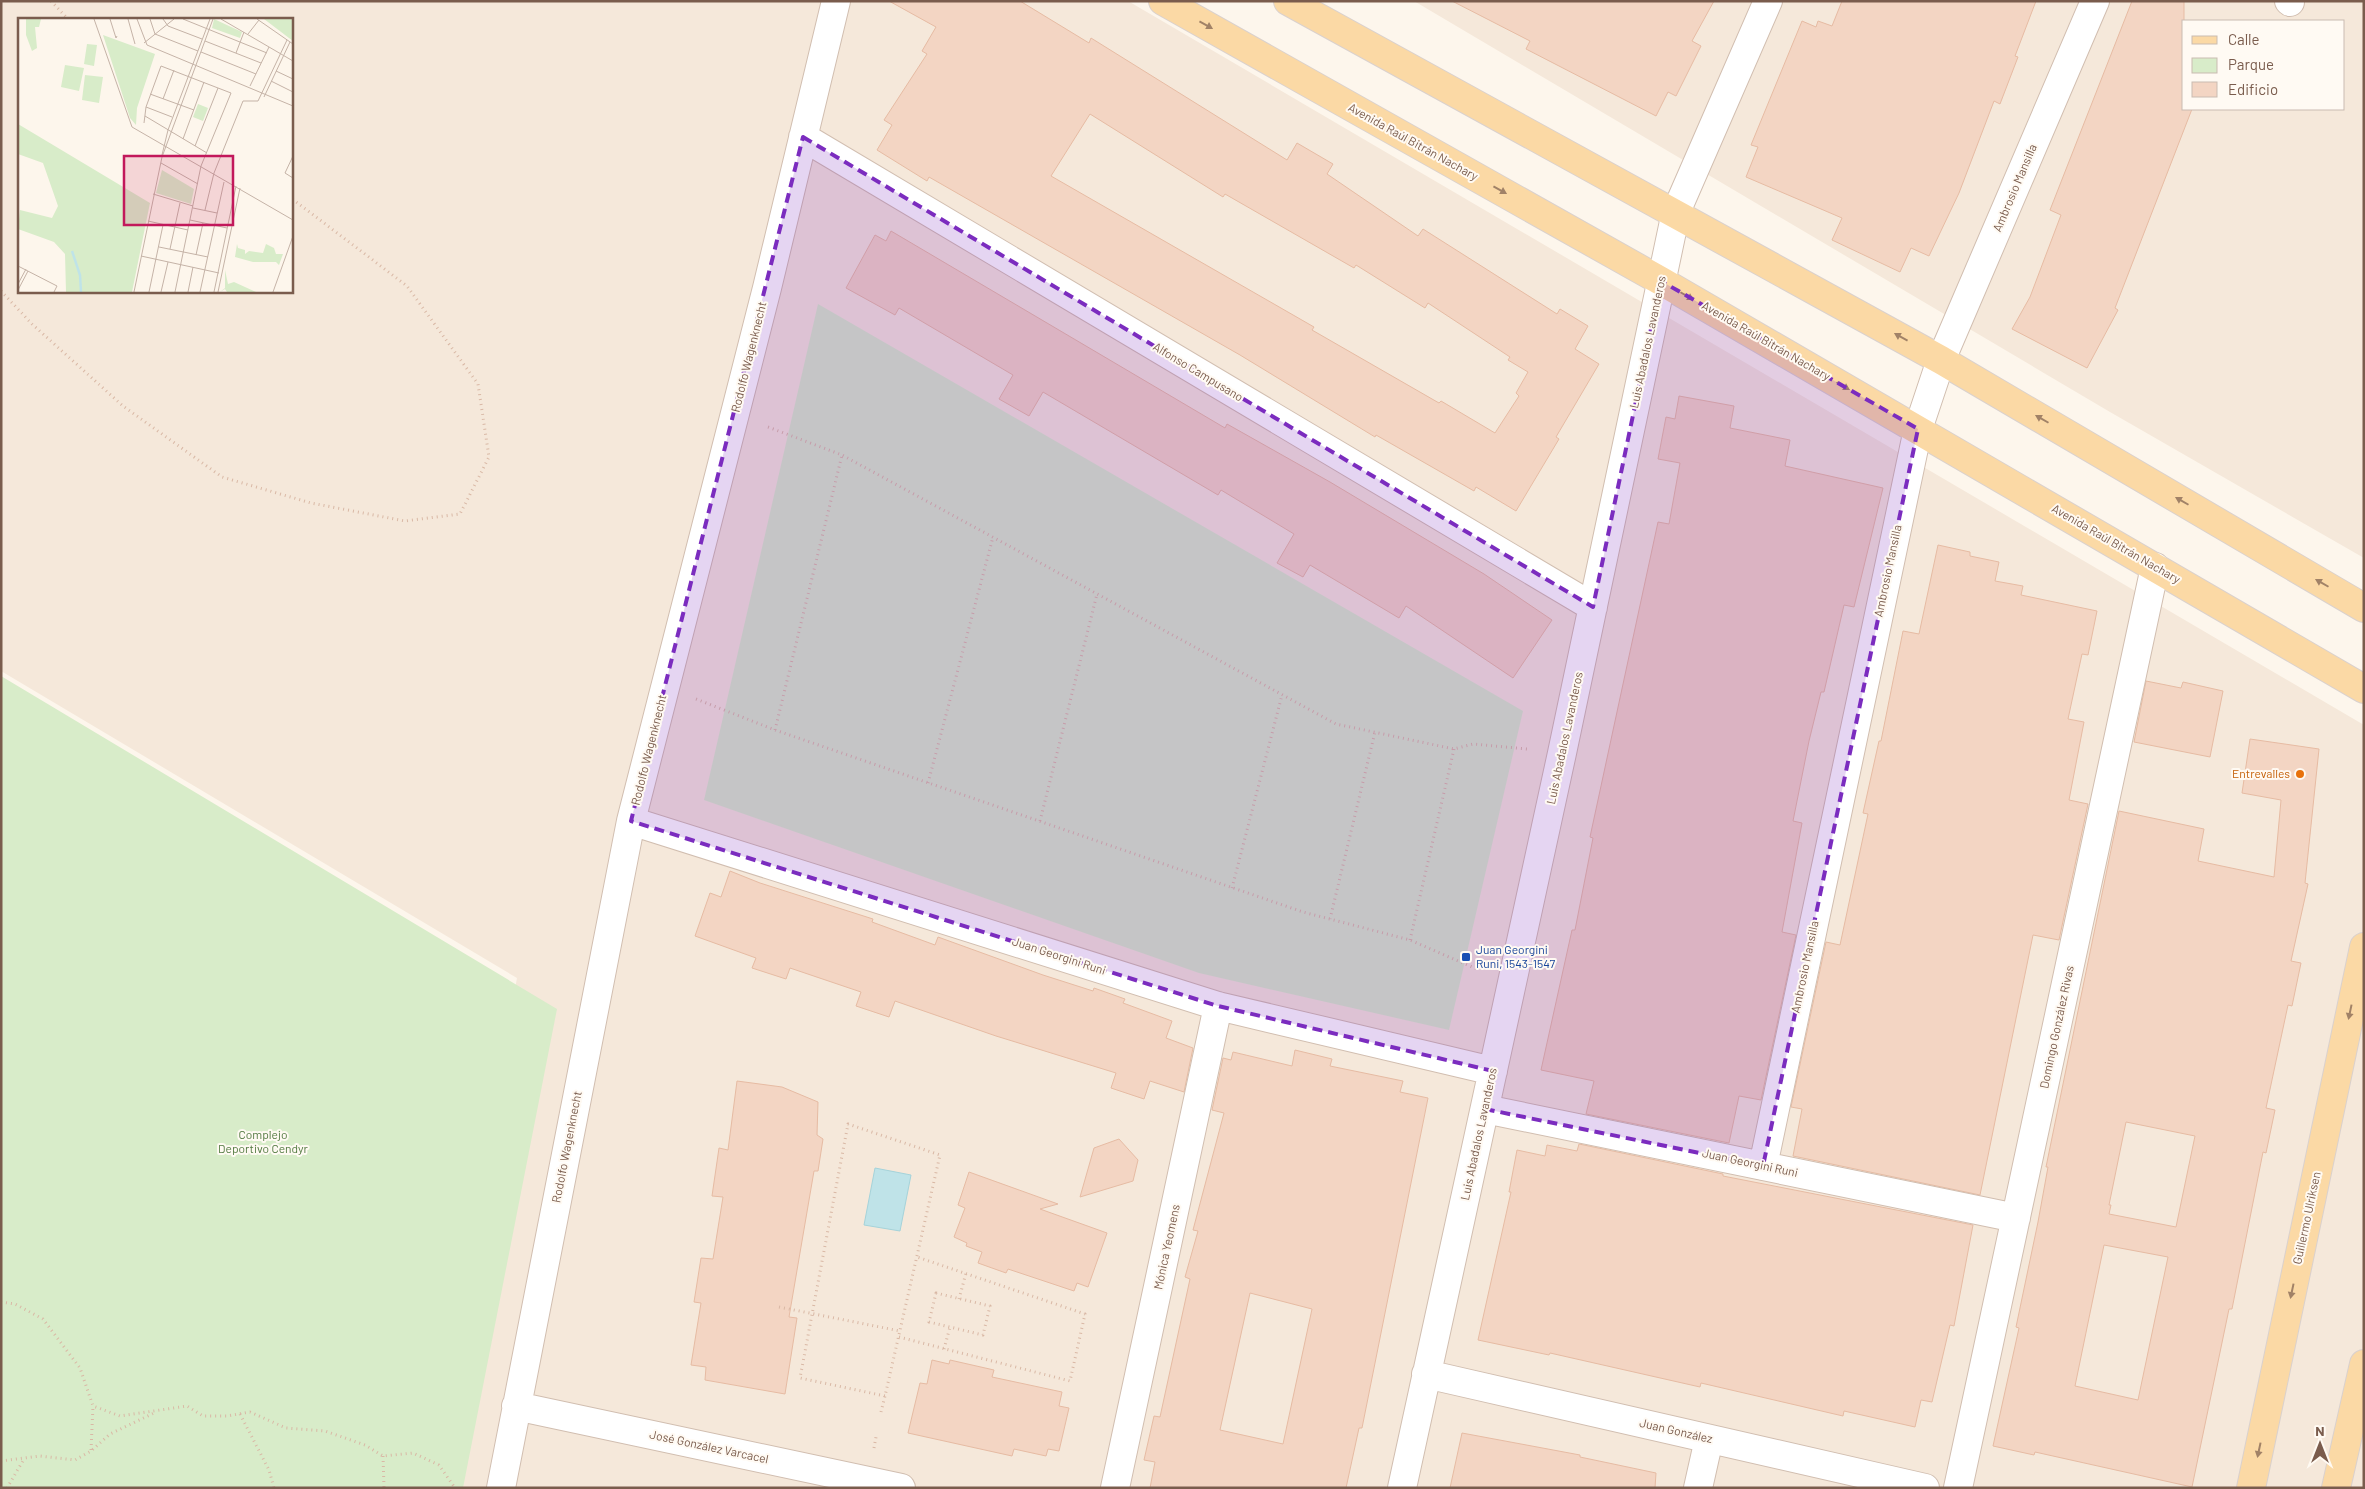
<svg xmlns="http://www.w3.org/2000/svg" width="2365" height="1489" viewBox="0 0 2365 1489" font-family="Barlow,sans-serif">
<rect width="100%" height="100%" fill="#fdf6ec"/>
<path fill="#f5e8da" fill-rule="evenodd" d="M 1,1 L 1128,1 L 2364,725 L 2364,1488 L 423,1488 L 517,978 L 1,671 ZM 19,19 L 291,19 L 291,291 L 19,291 Z
M 1414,1 L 2364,1 L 2364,558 L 2110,412 ZM 2184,21 L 2344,21 L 2344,109 L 2184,109 Z"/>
<path fill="#d8ecc9" d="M 818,304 L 1523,711 L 1449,1030 L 1199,973 L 704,800 Z
M 1,676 L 557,1009 L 463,1488 L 1,1488 Z"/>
<path fill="#bfe3e8" stroke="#a5d3da" d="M 875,1168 L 911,1175 L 900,1231 L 864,1225 Z"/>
<path fill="#f3d5c3" stroke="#e6bba3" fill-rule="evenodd" d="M 889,1 L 1020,1 L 1089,43 L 1091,38 L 1287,160 L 1297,143 L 1333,164 L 1327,174 L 1418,236 L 1423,229 L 1557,314 L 1560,309 L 1588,326 L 1575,349 L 1599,364 L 1556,437 L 1559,439 L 1516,511 L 1476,487 L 1474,491 L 1376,435 L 1375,437 L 1240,355 L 929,177 L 927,181 L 877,150 L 892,125 L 884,120 L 927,54 L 922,51 L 936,27 ZM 1090,114 L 1223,197 L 1225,194 L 1354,268 L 1356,265 L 1425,308 L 1428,303 L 1510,357 L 1508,360 L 1528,372 L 1516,393 L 1519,396 L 1495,433 L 1441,401 L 1439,403 L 1312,330 L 1314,327 L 1051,176 Z
M 1452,1 L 1714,1 L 1692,41 L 1701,46 L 1676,96 L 1668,92 L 1656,116 L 1526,49 L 1530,41 Z
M 1842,1 L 2036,1 L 2015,56 L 2018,57 L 2000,104 L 1994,101 L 1959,193 L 1929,256 L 1911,248 L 1900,272 L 1832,240 L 1842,218 L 1746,177 L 1758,147 L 1751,145 L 1802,21 L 1816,27 L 1818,21 L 1832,26 Z
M 2132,1 L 2184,1 L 2184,109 L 2192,109 L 2115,308 L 2118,310 L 2087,368 L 2012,329 L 2030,297 L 2061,215 L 2050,210 Z
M 891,231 L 1225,428 L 1227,424 L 1330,482 L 1484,574 L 1552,620 L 1513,678 L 1406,606 L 1399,618 L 1310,565 L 1303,577 L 1277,563 L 1294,534 L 1221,490 L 1218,495 L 1043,392 L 1029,416 L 999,399 L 1013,375 L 899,308 L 895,315 L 846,288 L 875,235 L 886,241 Z
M 1679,396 L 1734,406 L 1730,428 L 1790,440 L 1785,466 L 1883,488 L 1854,607 L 1844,605 L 1824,692 L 1821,692 L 1809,741 L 1793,821 L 1802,823 L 1782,932 L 1796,935 L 1761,1100 L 1739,1096 L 1729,1143 L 1586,1114 L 1594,1081 L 1541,1070 L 1572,930 L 1575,930 L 1593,838 L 1590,837 L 1658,522 L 1669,524 L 1680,463 L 1658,459 L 1666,417 L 1675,419 Z
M 1938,545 L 1970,552 L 1970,556 L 1999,562 L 1995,581 L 2023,586 L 2021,595 L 2097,611 L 2088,655 L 2082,654 L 2068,719 L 2084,722 L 2069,800 L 2088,804 L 2059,940 L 2033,935 L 1980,1195 L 1793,1156 L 1802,1109 L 1791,1107 L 1826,942 L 1840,945 L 1868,814 L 1863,813 L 1879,741 L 1881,741 L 1903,631 L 1919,634 Z
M 2146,681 L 2181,688 L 2183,682 L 2223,691 L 2210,757 L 2134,742 Z
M 2250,739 L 2319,749 L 2305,883 L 2308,884 L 2291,961 L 2301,963 L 2292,1006 L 2288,1005 L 2266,1108 L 2275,1110 L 2266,1153 L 2263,1152 L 2232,1309 L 2229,1309 L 2192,1487 L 2035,1452 L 2034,1455 L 1993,1446 L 2019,1328 L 2016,1327 L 2038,1222 L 2048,1167 L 2046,1167 L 2119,811 L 2204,829 L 2198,861 L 2274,877 L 2281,800 L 2242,793 ZM 2126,1122 L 2195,1136 L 2176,1227 L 2109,1214 L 2111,1205 L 2109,1205 ZM 2104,1245 L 2168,1257 L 2138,1400 L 2075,1386 Z
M 730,871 L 760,883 L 873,919 L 872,922 L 935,945 L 938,937 L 1043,975 L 1093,991 L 1094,988 L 1125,999 L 1123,1003 L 1172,1021 L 1166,1038 L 1193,1048 L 1184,1092 L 1150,1081 L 1144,1099 L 1111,1088 L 1116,1073 L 996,1036 L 895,1001 L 889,1017 L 856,1006 L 861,992 L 790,968 L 786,979 L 752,968 L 756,958 L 695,936 L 710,893 L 721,897 Z
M 1295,1050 L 1332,1059 L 1330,1066 L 1403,1081 L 1400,1092 L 1428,1098 L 1362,1428 L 1359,1428 L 1346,1488 L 1150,1488 L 1155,1462 L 1144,1460 L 1154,1416 L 1160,1417 L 1190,1279 L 1185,1277 L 1198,1231 L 1193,1230 L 1224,1113 L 1212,1110 L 1223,1058 L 1231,1060 L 1233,1052 L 1292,1066 ZM 1250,1293 L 1312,1309 L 1283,1444 L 1220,1430 Z
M 737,1081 L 782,1087 L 818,1102 L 817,1135 L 823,1139 L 818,1171 L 814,1171 L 789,1317 L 797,1318 L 785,1394 L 705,1380 L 706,1367 L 691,1365 L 701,1303 L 694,1302 L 701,1258 L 713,1259 L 723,1197 L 712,1196 L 719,1148 L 728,1150 Z
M 1119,1139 L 1138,1160 L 1133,1181 L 1080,1197 L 1094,1148 Z
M 1579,1144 L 1723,1174 L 1723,1176 L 1973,1225 L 1954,1326 L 1950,1325 L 1932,1402 L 1921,1400 L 1915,1427 L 1844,1411 L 1843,1416 L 1701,1383 L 1700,1387 L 1550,1353 L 1549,1355 L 1478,1340 L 1511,1192 L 1509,1192 L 1517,1150 L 1545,1156 L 1547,1145 L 1577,1151 Z
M 969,1172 L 1058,1204 L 1040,1209 L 1107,1233 L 1088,1287 L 1077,1283 L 1074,1291 L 1008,1269 L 1006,1273 L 978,1263 L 982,1252 L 966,1246 L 967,1243 L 954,1237 L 965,1208 L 958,1205 Z
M 932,1360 L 949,1364 L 950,1360 L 994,1370 L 992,1377 L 1062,1392 L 1059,1406 L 1069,1408 L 1059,1451 L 1048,1449 L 1046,1456 L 1014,1449 L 1012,1456 L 908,1433 L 920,1383 L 927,1384 Z
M 1462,1433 L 1580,1455 L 1580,1457 L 1656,1473 L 1655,1488 L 1450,1488 Z"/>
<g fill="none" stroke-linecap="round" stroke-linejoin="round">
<g stroke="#d1beb0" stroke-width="30">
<path id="minor" d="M 2289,1 L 2290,2
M 803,137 L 1593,607
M 631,821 L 1218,1006 L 1493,1071
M 1485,1109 L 2016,1218
M 1763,1166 L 1918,429 L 1941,360 L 2095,1
M 1426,1374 L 1925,1488
M 516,1406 L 901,1488
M 501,1488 L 631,821 L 767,288 L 836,1
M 1115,1488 L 1218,1006
M 1402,1488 L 1562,753 L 1676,212 L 1768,1
M 1698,1488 L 1709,1439
M 1958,1488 L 2155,567"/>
</g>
<g stroke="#dad1cd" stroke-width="30">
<path id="major" d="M 1163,1 L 1661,281 L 2364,689
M 1288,1 L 1941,360 L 2364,608
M 2251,1488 L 2364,947
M 2336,1488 L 2364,1364"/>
</g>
<path stroke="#d9b8a5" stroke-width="3" stroke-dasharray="1 4" stroke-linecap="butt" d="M 51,1 L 68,19
M 1,291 L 32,324 L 123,406 L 222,477 L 311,503 L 405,521 L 460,514 L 489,457 L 478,384 L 407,286 L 291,198
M 768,427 L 842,455 L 1336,724 L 1454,749 L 1473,744 L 1527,749
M 696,699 L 775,730 L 1303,912 L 1410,940 L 1479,970
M 775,730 L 842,455
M 928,783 L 993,537
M 1040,821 L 1097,594
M 1232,888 L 1282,695
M 1330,919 L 1375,732
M 1410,940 L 1454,749
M 936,1293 L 990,1306 L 983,1335 L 929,1322 Z
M 959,1299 L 966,1273
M 1,1302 L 15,1304 L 43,1319 L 80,1368 L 93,1406 L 120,1416 L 187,1406 L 203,1416 L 227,1416 L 250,1412 L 286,1428 L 325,1431 L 365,1445 L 383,1456 L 413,1453 L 439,1465 L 455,1488
M 779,1307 L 900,1331
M 899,1337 L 1070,1381 L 1085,1314 L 917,1257
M 944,1349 L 950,1327
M 881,1412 L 885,1396 L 940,1155 L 848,1124 L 800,1378 L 885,1396
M 240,1414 L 269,1470 L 274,1488
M 874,1448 L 876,1437
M 91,1450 L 93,1406
M 383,1456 L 384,1488
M 1,1461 L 40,1456 L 75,1460 L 91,1451 L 110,1434 L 154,1413
M 7,1488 L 24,1459"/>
<use href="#minor" stroke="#fff" stroke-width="28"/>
<use href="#major" stroke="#fbd9a5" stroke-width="28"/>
</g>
<defs><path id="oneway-solid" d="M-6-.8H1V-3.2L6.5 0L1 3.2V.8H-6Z" transform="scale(1.25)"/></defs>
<g fill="#a18267">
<use href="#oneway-solid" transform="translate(1206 25) rotate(29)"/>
<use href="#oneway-solid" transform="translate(1500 190) rotate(29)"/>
<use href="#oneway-solid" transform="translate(1687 296) rotate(30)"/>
<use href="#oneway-solid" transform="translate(1901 337) rotate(-151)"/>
<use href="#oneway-solid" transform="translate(1843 386) rotate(30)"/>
<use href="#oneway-solid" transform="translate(2042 419) rotate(-150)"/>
<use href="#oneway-solid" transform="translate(2182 501) rotate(-150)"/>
<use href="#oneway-solid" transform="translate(2322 583) rotate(-150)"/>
<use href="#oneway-solid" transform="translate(2350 1012) rotate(102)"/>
<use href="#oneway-solid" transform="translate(2292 1291) rotate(102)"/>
<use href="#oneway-solid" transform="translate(2259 1450) rotate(102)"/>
</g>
<path fill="#7b2cbf" fill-opacity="0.2" stroke="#7b2cbf" stroke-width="4" stroke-dasharray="10 6" stroke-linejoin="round" d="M 803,137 L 1593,607 L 1661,281 L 1918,429 L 1763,1166 L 1485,1109 L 1493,1071 L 1218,1006 L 631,821 Z"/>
<circle fill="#e8710a" stroke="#fffaf3" stroke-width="2" cx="2300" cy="774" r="5"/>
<rect fill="#1a4fb4" stroke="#fffaf3" stroke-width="2" x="1461" y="952" width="10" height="10" rx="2.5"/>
<g text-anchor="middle" stroke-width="4" stroke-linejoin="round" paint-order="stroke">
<g font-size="12" fill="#7a5c4d" stroke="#fffaf3">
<text transform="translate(1413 142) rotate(29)" y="4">Avenida Raúl Bitrán Nachary</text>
<text transform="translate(2015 188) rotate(-67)" y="4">Ambrosio Mansilla</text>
<text transform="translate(1766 341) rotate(30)" y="4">Avenida Raúl Bitrán Nachary</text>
<text transform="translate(1648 342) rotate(-78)" y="4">Luis Abadalos Lavanderos</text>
<text transform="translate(749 357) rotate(-76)" y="4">Rodolfo Wagenknecht</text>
<text transform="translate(1198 372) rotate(31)" y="4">Alfonso Campusano</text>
<text transform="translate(2116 544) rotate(30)" y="4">Avenida Raúl Bitrán Nachary</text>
<text transform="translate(1888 571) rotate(-78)" y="4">Ambrosio Mansilla</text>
<text transform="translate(1565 738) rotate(-78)" y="4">Luis Abadalos Lavanderos</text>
<text transform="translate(649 750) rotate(-76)" y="4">Rodolfo Wagenknecht</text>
<text transform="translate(1059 956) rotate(18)" y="4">Juan Georgini Runi</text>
<text transform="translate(1805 967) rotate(-78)" y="4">Ambrosio Mansilla</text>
<text transform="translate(2057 1027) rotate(-78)" y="4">Domingo González Rivas</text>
<text transform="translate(1479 1134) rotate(-78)" y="4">Luis Abadalos Lavanderos</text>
<text transform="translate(567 1147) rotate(-79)" y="4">Rodolfo Wagenknecht</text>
<text transform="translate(1750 1163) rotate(12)" y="4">Juan Georgini Runi</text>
<text transform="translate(2307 1218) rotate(-78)" y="4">Guillermo Ulriksen</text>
<text transform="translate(1167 1247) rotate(-78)" y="4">Mónica Yeomens</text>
<text transform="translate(1676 1431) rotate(13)" y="4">Juan González</text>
<text transform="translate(709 1447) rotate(12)" y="4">José González Varcacel</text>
</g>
<g font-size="12" fill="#c56008" stroke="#fffaf3" text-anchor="end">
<text x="2290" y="778">Entrevalles</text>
</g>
<g font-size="12" fill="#164399" stroke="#fffaf3" text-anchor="start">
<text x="1476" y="954">Juan Georgini<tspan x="1476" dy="14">Runi, 1543-1547</tspan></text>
</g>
<g font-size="12" fill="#537a41" stroke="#fffaf3">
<text x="263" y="1139">Complejo<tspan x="263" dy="14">Deportivo Cendyr</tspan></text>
</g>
</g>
<g transform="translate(18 18)">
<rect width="275" height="275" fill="#fdf6ec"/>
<path d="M 8,1 L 23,1 L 21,9 L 17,9 L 19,30 L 14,33 L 8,17 ZM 196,1 L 224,14 L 222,20 L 194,10 ZM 246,1 L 275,1 L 275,23 L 271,20 ZM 85,17 L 137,36 L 119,90 L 118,107 L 112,100 ZM 69,26 L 79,27 L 76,48 L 66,46 ZM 47,47 L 66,50 L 61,73 L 43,69 ZM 67,57 L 85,59 L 81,85 L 64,82 ZM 180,86 L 190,90 L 185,103 L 175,99 ZM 0,106 L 132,185 L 114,274 L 48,274 L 47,236 L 36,224 L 0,211 L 2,192 L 34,200 L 40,188 L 25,145 L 0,136 ZM 144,152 L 176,171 L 173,186 L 138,175 ZM 219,226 L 220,230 L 227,232 L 227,236 L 231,233 L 245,235 L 248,226 L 256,230 L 258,236 L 265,236 L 261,247 L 258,244 L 235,244 L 217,239 ZM 207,252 L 210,266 L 216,264 L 238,274 L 209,274 L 207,271 L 202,274 L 207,270 Z" fill="#d8ecc9"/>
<path fill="none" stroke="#bfe3e8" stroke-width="2.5" d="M 54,233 L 62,257 L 63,274"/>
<path fill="none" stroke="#c5b3a7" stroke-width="1" d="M 76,1 L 114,109 L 275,202M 92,1 L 98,20 L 99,18M 110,1 L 117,26M 119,1 L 129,27 L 275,88M 132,1 L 137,16 L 180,33M 145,1 L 150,8 L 184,21M 165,1 L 249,35M 203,1 L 275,43M 239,1 L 275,26M 230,16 L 241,2M 187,23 L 243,45M 126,25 L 156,1M 183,34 L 238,56M 218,35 L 226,14M 258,53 L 275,61M 253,63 L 275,74M 232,68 L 251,29M 132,76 L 176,92M 246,79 L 272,24M 145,81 L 156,52M 128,89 L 154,99M 127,98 L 189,135M 126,105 L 128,89 L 143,48 L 213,75 L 183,148 L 157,274M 165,121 L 186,64M 177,128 L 200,70M 144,137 L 150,112 L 192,1M 275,138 L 267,155 L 275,160M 143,145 L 180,166M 135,176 L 175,188M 175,190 L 199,195M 187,192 L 196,155 L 225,83 L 240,83 L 269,22M 172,202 L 209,210M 130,203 L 170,212M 141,229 L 190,239M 152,231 L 162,185M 178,237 L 185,205M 123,238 L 201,255M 0,248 L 39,268 L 36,274M 0,266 L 8,251M 0,272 L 10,253M 116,274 L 144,139 L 195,1M 131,274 L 145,207M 143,274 L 150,244M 170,274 L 175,249M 182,274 L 206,164M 196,274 L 218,168M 200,274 L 222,170M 255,274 L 275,218"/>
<path fill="#c2185b" fill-opacity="0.15" stroke="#c2185b" stroke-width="2.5" d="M 106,138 L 215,138 L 215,207 L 106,207 Z"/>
<rect width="275" height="275" fill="none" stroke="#7a5c4d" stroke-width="2.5"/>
</g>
<rect width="2365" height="1489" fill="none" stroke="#7a5c4d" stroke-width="5"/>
<rect x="2182" y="20" width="162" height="90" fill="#fffaf3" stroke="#cabbb1"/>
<rect x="2192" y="36" width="25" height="8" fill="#fbd9a5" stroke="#cabbb1"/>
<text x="2228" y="45" font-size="15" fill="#7a5c4d">Calle</text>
<rect x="2192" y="58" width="25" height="15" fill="#d8ecc9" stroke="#cabbb1"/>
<text x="2228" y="70" font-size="15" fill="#7a5c4d">Parque</text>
<rect x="2192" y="82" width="25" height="15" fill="#f3d5c3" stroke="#cabbb1"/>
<text x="2228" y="95" font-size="15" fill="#7a5c4d">Edificio</text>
<g transform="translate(2320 1444)" stroke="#fffaf3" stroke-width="4" paint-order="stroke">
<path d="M0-4L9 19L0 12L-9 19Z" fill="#7a5c4d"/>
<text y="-8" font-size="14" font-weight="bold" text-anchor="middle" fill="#7a5c4d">N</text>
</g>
</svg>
